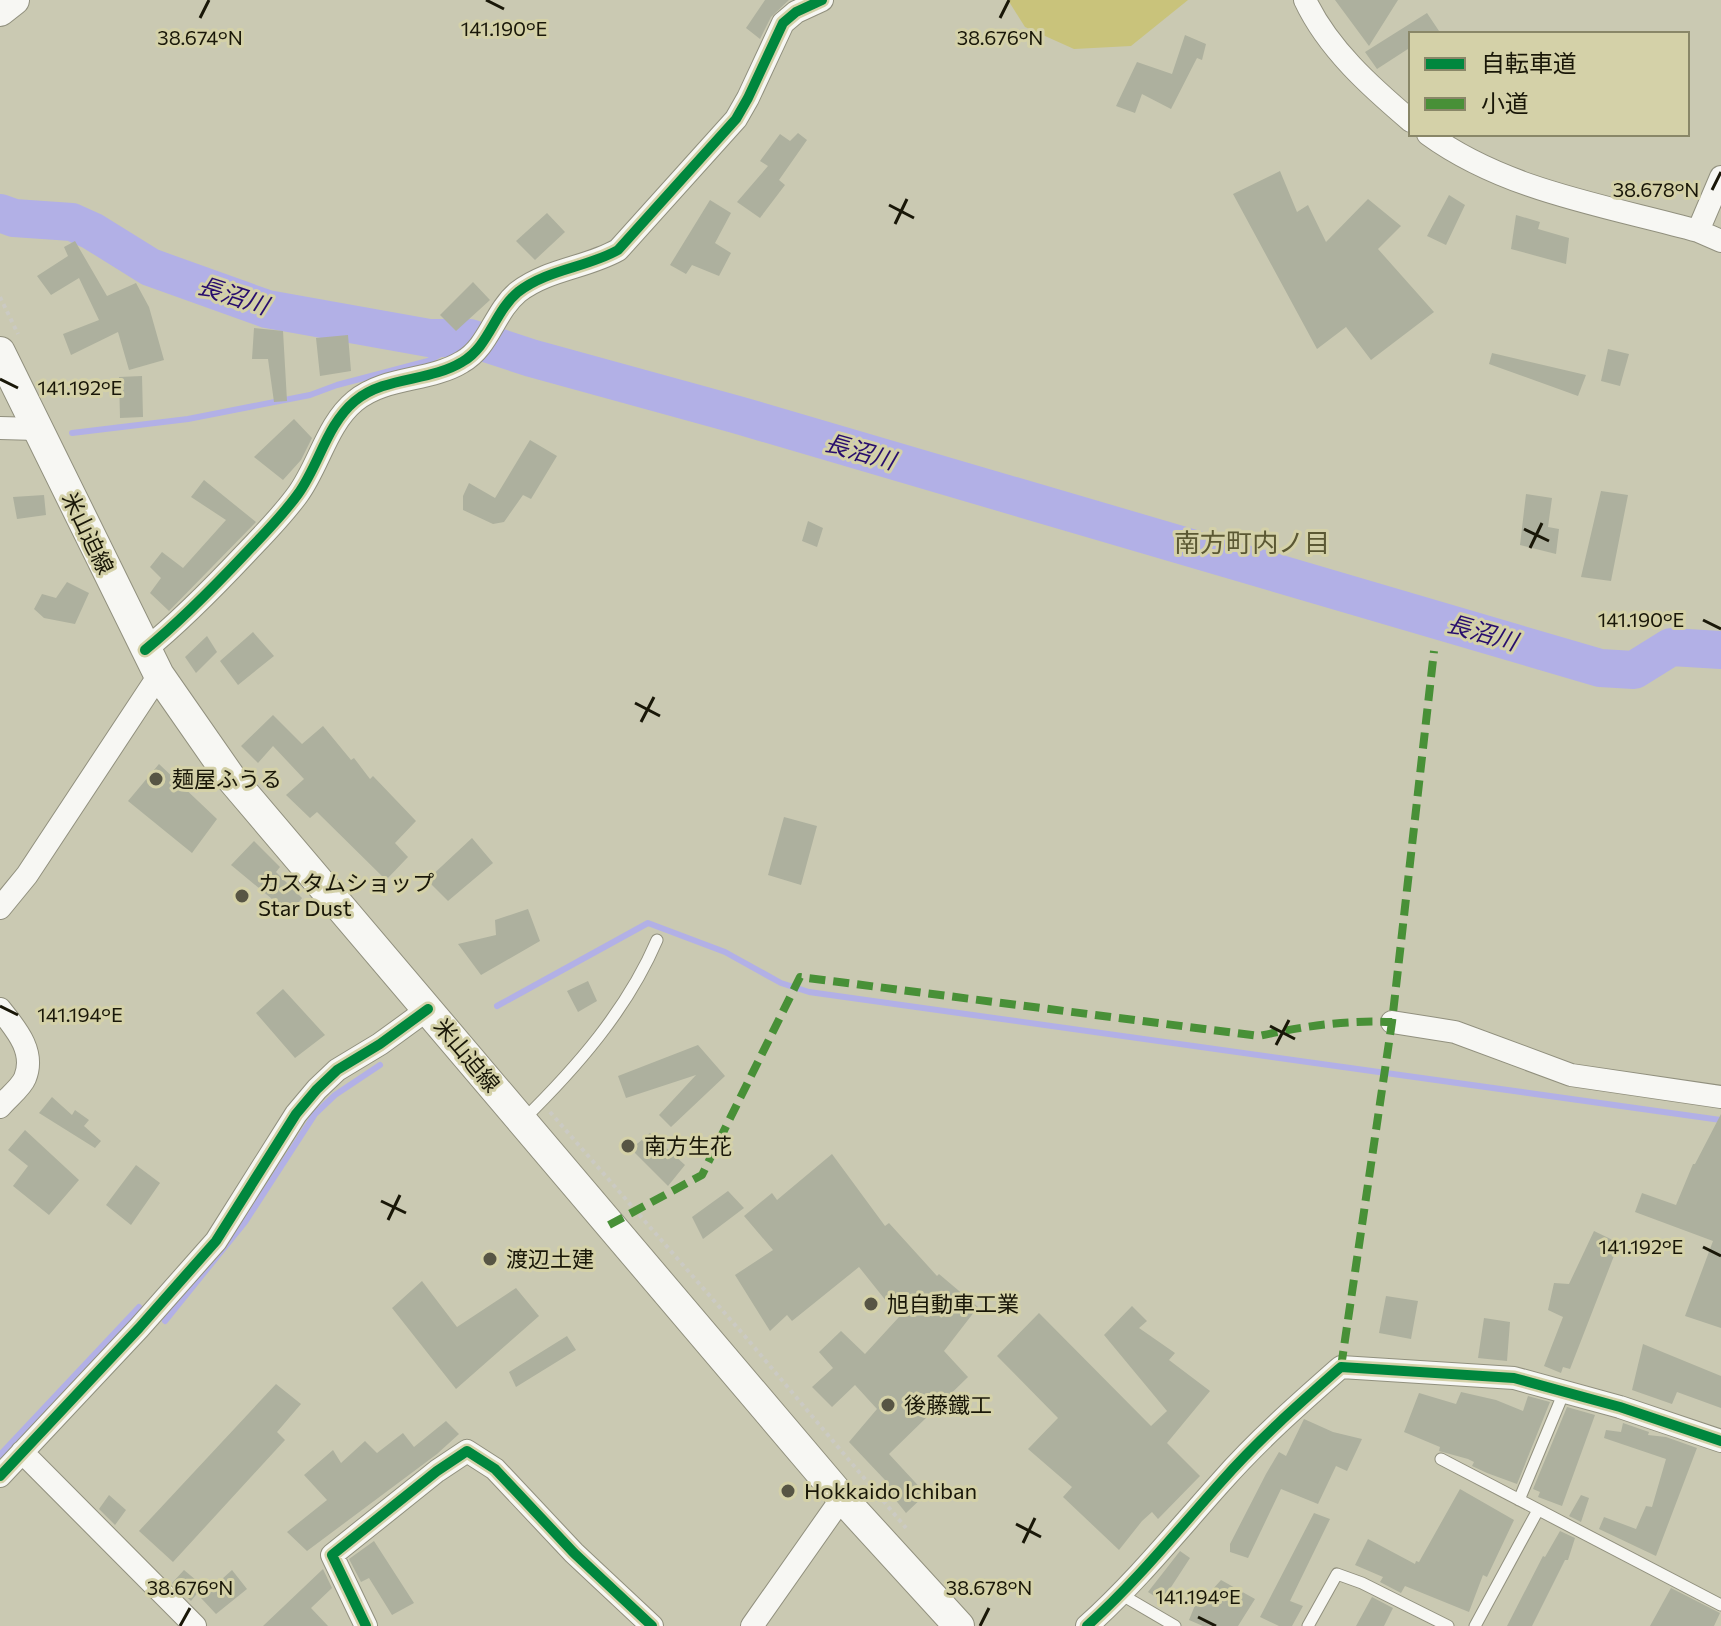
<svg xmlns="http://www.w3.org/2000/svg" width="1721" height="1626" viewBox="0 0 1721 1626" font-family="Commissioner,'Noto Sans JP',sans-serif">
<rect width="100%" height="100%" fill="#cac9b2"/>
<path fill="#c9c37b" d="M 1008,0 L 1188,0 L 1131,46 L 1074,49 L 1025,27 Z"/>
<g fill="none" stroke-linecap="round" stroke-linejoin="round">
<path stroke="#b2b0e6" stroke-width="6" d="M 72,433 L 188,419 L 310,395 L 337,385 L 428,361 L 470,338
M 497,1006 L 648,923 L 725,952 L 781,983 L 809,992 L 1721,1120
M 165,1321 L 245,1222 L 315,1114 L 335,1095 L 380,1065
M 0,1455 L 139,1307"/>
<path stroke="#b2b0e6" stroke-width="38" d="M 0,213 L 14,218 L 72,222 L 92,231 L 150,267 L 267,309 L 429,338 L 470,338 L 531,358 L 738,415 L 1600,668 L 1634,670 L 1671,647 L 1721,650"/>
</g>
<path fill="#adb09e" d="M 765,0 L 789,0 L 771,17 L 760,39 L 746,28 Z
M 1335,0 L 1398,0 L 1369,46 Z
M 1427,13 L 1441,34 L 1411,34 L 1411,47 L 1377,69 L 1365,52 Z
M 1185,35 L 1206,44 L 1202,60 L 1197,58 L 1171,109 L 1142,94 L 1135,113 L 1116,106 L 1137,62 L 1172,74 Z
M 798,133 L 807,140 L 779,180 L 785,185 L 760,218 L 737,202 L 768,166 L 760,161 L 780,134 L 790,141 Z
M 1280,171 L 1297,212 L 1308,205 L 1326,242 L 1368,199 L 1401,226 L 1378,249 L 1434,312 L 1371,360 L 1346,327 L 1317,349 L 1233,194 Z
M 1449,195 L 1465,205 L 1446,245 L 1427,236 Z
M 710,200 L 731,213 L 715,243 L 731,253 L 719,276 L 692,265 L 686,274 L 670,265 Z
M 547,213 L 565,232 L 535,260 L 516,241 Z
M 1516,215 L 1540,222 L 1538,229 L 1569,238 L 1566,264 L 1511,249 Z
M 75,241 L 107,296 L 136,283 L 149,307 L 164,360 L 129,370 L 118,332 L 71,355 L 63,334 L 99,320 L 79,278 L 51,295 L 37,276 L 68,256 L 64,247 Z
M 473,282 L 490,300 L 456,331 L 440,315 Z
M 254,328 L 283,331 L 287,401 L 274,402 L 268,359 L 252,359 Z
M 348,335 L 351,371 L 320,376 L 316,338 Z
M 1608,349 L 1629,354 L 1620,386 L 1601,381 Z
M 1492,353 L 1586,375 L 1578,396 L 1489,364 Z
M 142,376 L 143,417 L 120,418 L 119,377 Z
M 294,419 L 312,438 L 301,460 L 283,480 L 254,457 Z
M 530,440 L 557,456 L 531,499 L 523,495 L 504,522 L 493,524 L 463,510 L 463,496 L 469,483 L 495,498 Z
M 204,480 L 256,522 L 169,611 L 150,593 L 161,578 L 150,567 L 162,552 L 183,568 L 226,520 L 191,497 Z
M 1601,491 L 1628,495 L 1611,581 L 1581,577 Z
M 1526,494 L 1552,498 L 1548,527 L 1559,529 L 1556,554 L 1520,545 Z
M 44,495 L 46,515 L 17,519 L 13,497 Z
M 808,521 L 823,528 L 817,547 L 802,541 Z
M 67,582 L 89,593 L 75,624 L 44,618 L 34,609 L 42,594 L 56,598 Z
M 253,632 L 274,656 L 238,685 L 220,661 Z
M 207,636 L 217,652 L 196,673 L 185,657 Z
M 273,715 L 302,744 L 323,726 L 351,760 L 354,758 L 370,779 L 373,776 L 416,821 L 395,843 L 408,857 L 386,880 L 317,812 L 310,818 L 286,795 L 304,779 L 273,746 L 258,763 L 241,746 Z
M 159,764 L 217,819 L 192,853 L 128,801 Z
M 784,817 L 817,826 L 801,885 L 768,875 Z
M 472,838 L 493,863 L 448,901 L 427,880 Z
M 254,841 L 280,867 L 276,872 L 302,898 L 290,914 L 231,865 Z
M 528,909 L 540,941 L 481,975 L 458,944 L 496,935 L 495,920 Z
M 588,981 L 597,1001 L 578,1012 L 567,991 Z
M 283,989 L 325,1035 L 295,1058 L 256,1013 Z
M 698,1045 L 725,1076 L 671,1127 L 659,1115 L 696,1075 L 626,1098 L 618,1076 Z
M 52,1097 L 72,1115 L 75,1110 L 89,1120 L 84,1126 L 101,1141 L 95,1148 L 39,1113 Z
M 1721,1114 L 1721,1328 L 1685,1316 L 1713,1241 L 1635,1212 L 1642,1193 L 1676,1205 L 1693,1164 L 1695,1164 Z
M 25,1130 L 79,1180 L 49,1215 L 13,1186 L 28,1166 L 8,1150 Z
M 650,1133 L 685,1165 L 668,1186 L 631,1149 Z
M 832,1154 L 885,1226 L 889,1223 L 937,1276 L 939,1274 L 978,1307 L 944,1351 L 968,1377 L 889,1454 L 926,1494 L 906,1513 L 882,1483 L 885,1480 L 849,1442 L 877,1409 L 855,1385 L 832,1407 L 812,1387 L 833,1368 L 819,1352 L 841,1331 L 865,1354 L 899,1317 L 859,1267 L 792,1321 L 787,1315 L 770,1331 L 735,1275 L 773,1250 L 744,1216 L 772,1193 L 777,1200 Z
M 136,1165 L 160,1183 L 131,1225 L 106,1205 Z
M 728,1191 L 744,1208 L 703,1239 L 692,1217 Z
M 1594,1231 L 1619,1243 L 1570,1369 L 1563,1367 L 1561,1373 L 1544,1366 L 1563,1317 L 1548,1310 L 1554,1283 L 1569,1284 Z
M 422,1281 L 457,1327 L 516,1288 L 539,1316 L 456,1389 L 392,1308 Z
M 1386,1296 L 1418,1301 L 1411,1339 L 1379,1333 Z
M 1132,1306 L 1147,1321 L 1139,1328 L 1175,1353 L 1169,1360 L 1210,1391 L 1167,1443 L 1200,1476 L 1158,1519 L 1152,1512 L 1142,1521 L 1119,1550 L 1063,1497 L 1072,1487 L 1028,1449 L 1058,1418 L 997,1356 L 1039,1313 L 1151,1426 L 1167,1411 L 1104,1335 Z
M 1484,1318 L 1510,1322 L 1507,1361 L 1478,1358 Z
M 567,1336 L 576,1350 L 516,1387 L 509,1372 Z
M 1643,1344 L 1721,1376 L 1721,1408 L 1677,1392 L 1672,1404 L 1632,1390 Z
M 276,1384 L 301,1404 L 277,1432 L 285,1440 L 173,1562 L 139,1531 Z
M 1461,1392 L 1496,1400 L 1523,1411 L 1528,1396 L 1550,1402 L 1517,1484 L 1487,1473 L 1472,1466 L 1474,1462 L 1468,1459 L 1439,1451 L 1440,1447 L 1404,1432 L 1419,1393 L 1456,1404 Z
M 1567,1407 L 1595,1415 L 1562,1506 L 1538,1497 L 1540,1492 L 1533,1489 Z
M 1304,1419 L 1333,1432 L 1362,1439 L 1347,1471 L 1336,1466 L 1318,1504 L 1281,1489 L 1248,1558 L 1230,1552 L 1230,1544 L 1266,1474 L 1279,1452 L 1286,1456 Z
M 446,1421 L 459,1434 L 437,1454 L 307,1551 L 287,1532 L 327,1500 L 304,1475 L 333,1450 L 341,1463 L 365,1441 L 377,1453 L 403,1433 L 414,1447 Z
M 1623,1423 L 1649,1432 L 1648,1435 L 1666,1437 L 1697,1448 L 1656,1556 L 1599,1529 L 1604,1517 L 1636,1529 L 1646,1506 L 1652,1507 L 1666,1459 L 1604,1438 L 1606,1430 L 1621,1432 Z
M 1460,1489 L 1514,1520 L 1487,1577 L 1483,1575 L 1469,1612 L 1405,1586 L 1401,1593 L 1380,1582 L 1383,1577 L 1355,1565 L 1368,1539 L 1415,1564 L 1416,1561 L 1419,1562 Z
M 109,1495 L 126,1510 L 115,1525 L 99,1509 Z
M 1581,1495 L 1589,1498 L 1581,1522 L 1569,1516 Z
M 1314,1513 L 1330,1519 L 1290,1601 L 1303,1606 L 1292,1626 L 1279,1626 L 1260,1617 Z
M 1560,1531 L 1575,1538 L 1568,1560 L 1565,1560 L 1532,1626 L 1507,1626 L 1543,1556 L 1545,1557 Z
M 374,1541 L 414,1603 L 392,1615 L 369,1578 L 361,1582 L 349,1559 Z
M 1180,1551 L 1190,1558 L 1162,1601 L 1148,1592 Z
M 323,1569 L 332,1588 L 311,1608 L 328,1626 L 263,1626 Z
M 184,1570 L 203,1586 L 191,1601 L 172,1583 Z
M 232,1570 L 247,1589 L 216,1614 L 201,1598 Z
M 1221,1580 L 1255,1599 L 1238,1626 L 1203,1626 L 1189,1620 L 1198,1598 L 1204,1599 Z
M 1671,1588 L 1720,1613 L 1714,1626 L 1650,1626 Z
M 1372,1597 L 1393,1608 L 1384,1626 L 1356,1626 Z"/>
<g fill="none" stroke-linecap="round" stroke-linejoin="round">
<g stroke="#91907e" stroke-width="13">
<path id="lane" d="M 522,1121 C 576,1068 627,1010 657,940
M 1441,1459 L 1721,1605
M 1519,1500 L 1564,1392
M 1122,1595 L 1175,1626
M 1308,1626 L 1337,1574 L 1362,1583 L 1448,1626
M 1475,1626 L 1538,1510"/>
</g>
<g stroke="#91907e" stroke-width="24">
<path id="street" d="M 1305,0 C 1328,49 1371,87 1411,121
M 1428,134 C 1506,191 1608,206 1698,231 L 1721,177
M 1698,231 L 1721,241
M 0,428 L 37,429
M 145,650 C 182,620 214,587 246,553 C 264,534 283,515 298,494 C 319,465 327,424 355,401 C 385,376 429,382 462,362 C 489,347 494,312 518,292 C 548,269 586,268 618,250 L 736,119 L 748,98 L 783,23 L 796,12 L 822,0
M 0,908 L 27,875 L 159,675
M 0,1009 C 15,1028 36,1051 25,1078 C 21,1088 7,1098 0,1107
M 1392,1022 L 1455,1032 L 1571,1075 L 1721,1097
M 22,1452 L 195,1626
M 0,1476 L 139,1328 L 216,1241 L 296,1114 L 317,1089 L 337,1070 L 380,1044 L 428,1009
M 366,1626 L 332,1555 L 437,1471 L 467,1451 L 495,1469 L 574,1553 L 652,1626
M 752,1626 L 842,1498
M 1087,1626 C 1136,1582 1177,1531 1221,1482 C 1258,1440 1299,1404 1341,1367 L 1514,1378 L 1620,1407 L 1721,1441"/>
</g>
<g stroke="#91907e" stroke-width="32">
<path id="secondary" d="M 0,11 L 14,0
M 0,352 L 159,675 L 230,777 L 842,1498 L 959,1626"/>
</g>
<path stroke="#cbcac3" stroke-width="4" stroke-dasharray="4 4" stroke-linecap="butt" d="M 0,297 L 18,334
M 550,1112 L 749,1341 L 906,1528"/>
<use href="#lane" stroke="#f7f7f3" stroke-width="11"/>
<use href="#street" stroke="#f7f7f3" stroke-width="22"/>
<use href="#secondary" stroke="#f7f7f3" stroke-width="30"/>
<path stroke="#489037" stroke-width="8" stroke-dasharray="16 8" stroke-linecap="butt" d="M 609,1225 L 702,1175 L 800,977 L 1259,1036 C 1304,1026 1346,1020 1392,1022
M 1341,1367 L 1392,1022 L 1434,651"/>
<g stroke="#d4d1a8" stroke-width="15">
<path id="cycleway" d="M 145,650 C 182,620 214,587 246,553 C 264,534 283,515 298,494 C 319,465 327,424 355,401 C 385,376 429,382 462,362 C 489,347 494,312 518,292 C 548,269 586,268 618,250 L 736,119 L 748,98 L 783,23 L 796,12 L 822,0
M 0,1476 L 139,1328 L 216,1241 L 296,1114 L 317,1089 L 337,1070 L 380,1044 L 428,1009
M 366,1626 L 332,1555 L 437,1471 L 467,1451 L 495,1469 L 574,1553 L 652,1626
M 1087,1626 C 1136,1582 1177,1531 1221,1482 C 1258,1440 1299,1404 1341,1367 L 1514,1378 L 1620,1407 L 1721,1441"/>
</g>
<use href="#cycleway" stroke="#00873e" stroke-width="10"/>
</g>
<path fill="none" stroke="#191708" stroke-width="3" d="M 486,0 L 504,9M 200,18 L 209,0M 1000,18 L 1009,0M 1712,190 L 1721,172M 889,205 L 914,218M 895,224 L 907,199M 0,379 L 18,388M 1524,529 L 1549,541M 1530,548 L 1542,523M 1703,620 L 1721,629M 635,703 L 660,716M 641,722 L 654,697M 0,1006 L 18,1015M 1270,1026 L 1295,1039M 1276,1045 L 1289,1020M 381,1201 L 406,1213M 388,1220 L 400,1195M 1703,1247 L 1721,1256M 1016,1524 L 1041,1537M 1023,1543 L 1035,1518M 1198,1617 L 1216,1626M 180,1626 L 190,1608M 980,1626 L 989,1608"/>
<g fill="#575544" stroke="#d4d1a8" stroke-width="3">
<circle cx="156" cy="779" r="8"/>
<circle cx="242" cy="896" r="8"/>
<circle cx="628" cy="1146" r="8"/>
<circle cx="490" cy="1259" r="8"/>
<circle cx="871" cy="1304" r="8"/>
<circle cx="888" cy="1405" r="8"/>
<circle cx="788" cy="1491" r="8"/>
</g>
<g text-anchor="middle" stroke-width="6" stroke-linejoin="round" paint-order="stroke">
<g font-size="22" fill="#191708" stroke="#d4d1a8">
<text transform="translate(88 533) rotate(64)" y="8">米山迫線</text>
<text transform="translate(467 1055) rotate(50)" y="8">米山迫線</text>
</g>
<g font-size="22" fill="#191708" stroke="#d4d1a8" text-anchor="start">
<text x="172" y="787">麺屋ふうる</text>
<text x="258" y="891">カスタムショップ<tspan x="258" dy="25">Star Dust</tspan></text>
<text x="644" y="1154">南方生花</text>
<text x="506" y="1267">渡辺土建</text>
<text x="887" y="1312">旭自動車工業</text>
<text x="904" y="1413">後藤鐵工</text>
<text x="804" y="1499">Hokkaido Ichiban</text>
</g>
<g font-size="24" font-style="italic" fill="#270d6d" stroke="#d4d1a8">
<text transform="translate(233 296) rotate(18)" y="8">長沼川</text>
<text transform="translate(860 452) rotate(16)" y="8">長沼川</text>
<text transform="translate(1482 633) rotate(16)" y="8">長沼川</text>
</g>
<g font-size="26" fill="#5b5833" stroke="#d4d1a8">
<text x="1252" y="552">南方町内ノ目</text>
</g>
</g>
<g font-size="20" text-anchor="middle" fill="#191708" stroke="#d4d1a8" stroke-width="6" stroke-linejoin="round" paint-order="stroke">
<text x="504" y="36">141.190°E</text>
<text x="200" y="45">38.674°N</text>
<text x="1000" y="45">38.676°N</text>
<text x="1656" y="197">38.678°N</text>
<text x="80" y="395">141.192°E</text>
<text x="1641" y="627">141.190°E</text>
<text x="80" y="1022">141.194°E</text>
<text x="1641" y="1254">141.192°E</text>
<text x="190" y="1595">38.676°N</text>
<text x="989" y="1595">38.678°N</text>
<text x="1198" y="1604">141.194°E</text>
</g>
<rect x="1409" y="32" width="280" height="104" fill="#d4d1a8" stroke="#898768" stroke-width="2"/>
<rect x="1425" y="58" width="40" height="12" fill="#00873e" stroke="#898768" stroke-width="2"/>
<text x="1481" y="72" font-size="24" fill="#191708">自転車道</text>
<rect x="1425" y="98" width="40" height="12" fill="#489037" stroke="#898768" stroke-width="2"/>
<text x="1481" y="112" font-size="24" fill="#191708">小道</text>
</svg>
